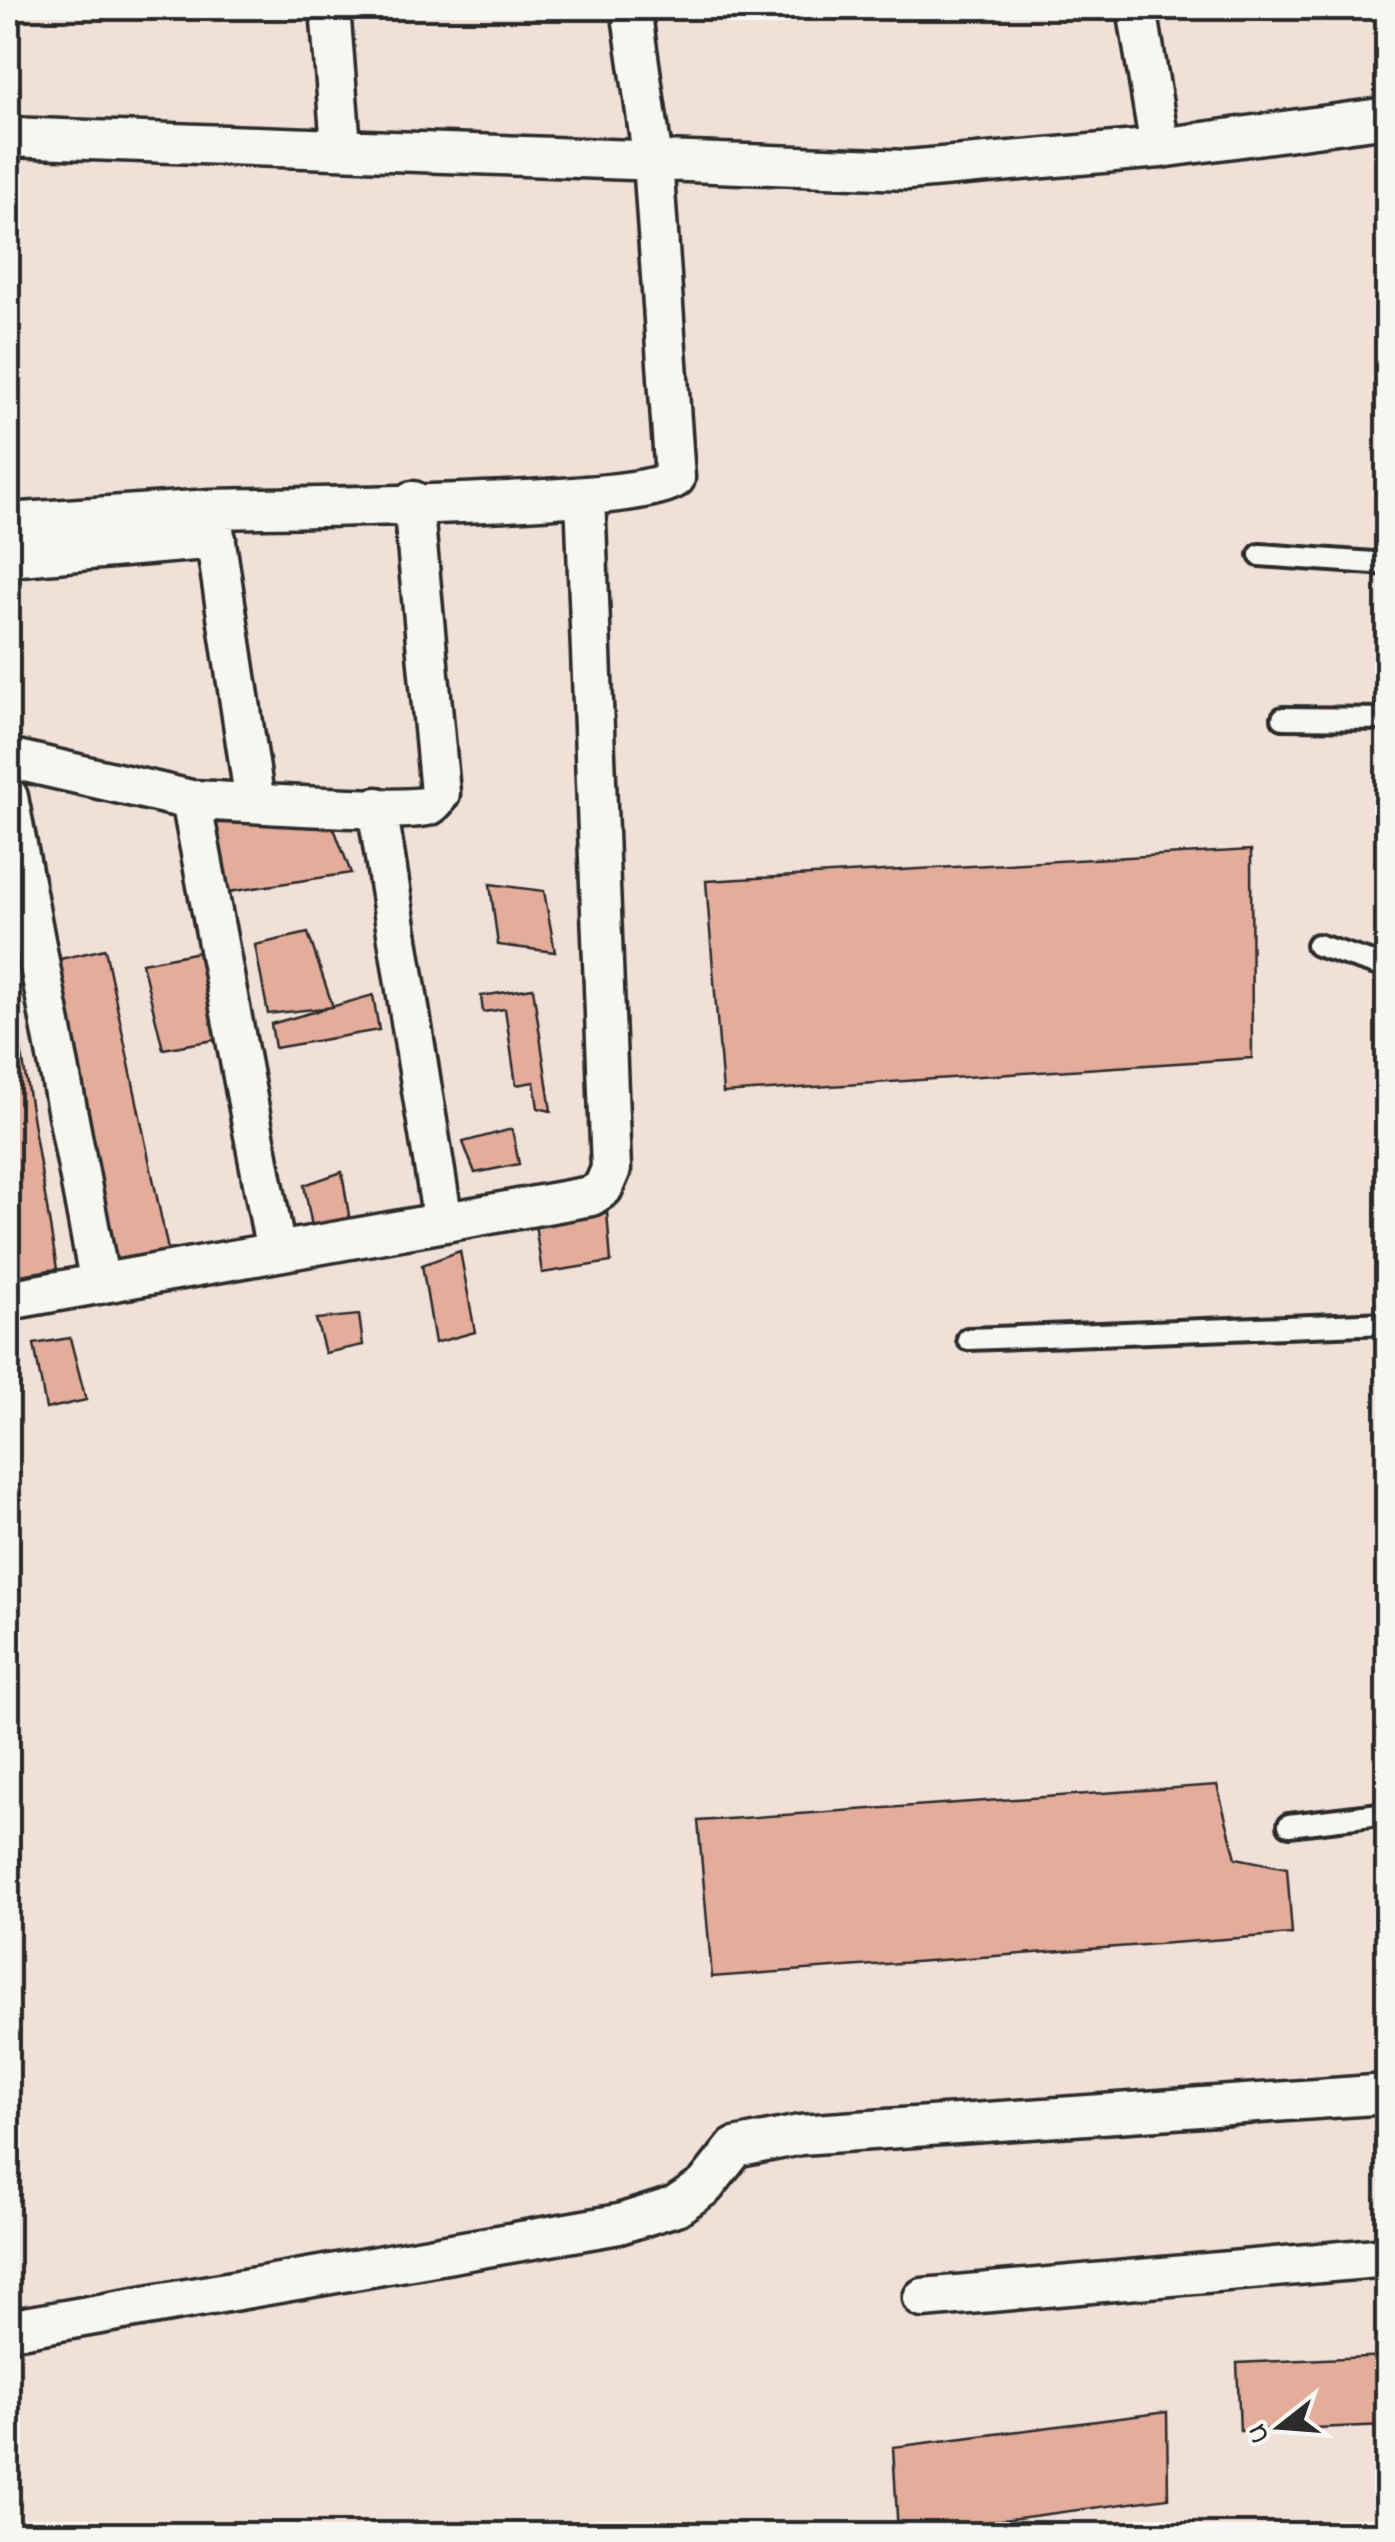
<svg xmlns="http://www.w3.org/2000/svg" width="1395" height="2542" viewBox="0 0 1395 2542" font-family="'Indie Flower',sans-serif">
<rect width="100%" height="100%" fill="#f1e0d8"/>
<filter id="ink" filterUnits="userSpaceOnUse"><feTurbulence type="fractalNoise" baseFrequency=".01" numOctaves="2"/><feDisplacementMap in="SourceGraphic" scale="20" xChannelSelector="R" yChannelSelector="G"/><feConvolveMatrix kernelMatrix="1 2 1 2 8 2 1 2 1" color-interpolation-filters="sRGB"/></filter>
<g filter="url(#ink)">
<path fill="#e4ac9b" stroke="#2b2b2b" stroke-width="2.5" d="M 201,823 L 332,823 L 351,873 L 228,892 Z
M 1251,850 L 1252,1058 L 723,1093 L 706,881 Z
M 490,884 L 544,891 L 555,952 L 498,945 Z
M 308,933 L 333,1007 L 268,1014 L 255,945 Z
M 105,949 L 168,1250 L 113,1261 L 51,961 Z
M 204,951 L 225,1038 L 163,1049 L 142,963 Z
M 8,969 L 57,1269 L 8,1277 Z
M 533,988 L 551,1111 L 538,1108 L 534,1082 L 516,1085 L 505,1009 L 483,1012 L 481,996 Z
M 373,995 L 379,1030 L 275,1048 L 271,1024 Z
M 512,1129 L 519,1164 L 475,1173 L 463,1142 Z
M 342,1172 L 351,1228 L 314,1237 L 304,1185 Z
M 607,1212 L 611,1262 L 542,1273 L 535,1224 Z
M 460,1251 L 475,1332 L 435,1343 L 422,1265 Z
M 359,1315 L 363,1345 L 325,1353 L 316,1319 Z
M 70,1338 L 86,1400 L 46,1409 L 34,1344 Z
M 1217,1785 L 1236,1858 L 1287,1868 L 1292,1934 L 712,1977 L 698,1821 Z
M 1388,2356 L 1388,2425 L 1240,2431 L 1237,2363 Z
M 1167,2412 L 1168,2498 L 898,2534 L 893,2447 Z"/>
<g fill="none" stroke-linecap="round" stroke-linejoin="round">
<g stroke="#2b2b2b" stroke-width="28">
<path id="lane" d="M 1260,555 L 1388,564
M 1283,718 L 1388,719
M 1317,945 L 1388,968
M 968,1339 L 1388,1323
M 1289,1825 L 1388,1813"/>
</g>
<g stroke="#2b2b2b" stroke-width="45">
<path id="street" d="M 330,8 L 341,146
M 1137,8 L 1160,148
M 8,137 L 908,170 L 1160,148 L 1388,117
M 211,509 C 281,507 640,506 675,478 L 653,161 L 631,8
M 8,523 L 211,509 L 255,803
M 8,557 L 216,539
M 8,758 L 191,800 L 276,1252
M 8,797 L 100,1284
M 191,800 C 229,801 407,815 430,805 C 436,801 436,799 440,793 L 413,501
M 377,807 L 443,1222
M 8,1300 L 591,1196 L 603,1188 L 611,1169 L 585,496
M 923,2298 L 1388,2257
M 8,2330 L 619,2224 L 676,2206 L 705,2186 L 735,2148 L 800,2135 L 1388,2094"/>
</g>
<use href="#lane" stroke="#f6f6f2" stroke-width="20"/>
<use href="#street" stroke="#f6f6f2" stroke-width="38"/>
</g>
</g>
<rect width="1395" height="2542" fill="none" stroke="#f6f6f2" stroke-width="40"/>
<rect x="20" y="20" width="1355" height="2502" fill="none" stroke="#2b2b2b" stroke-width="4" filter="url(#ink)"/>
<g transform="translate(1280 2427) rotate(253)" stroke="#f6f6f2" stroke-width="8" paint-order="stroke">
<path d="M0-8L18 38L0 25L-18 38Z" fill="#2b2b2b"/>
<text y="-15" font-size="28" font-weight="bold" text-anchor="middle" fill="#2b2b2b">U</text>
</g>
</svg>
